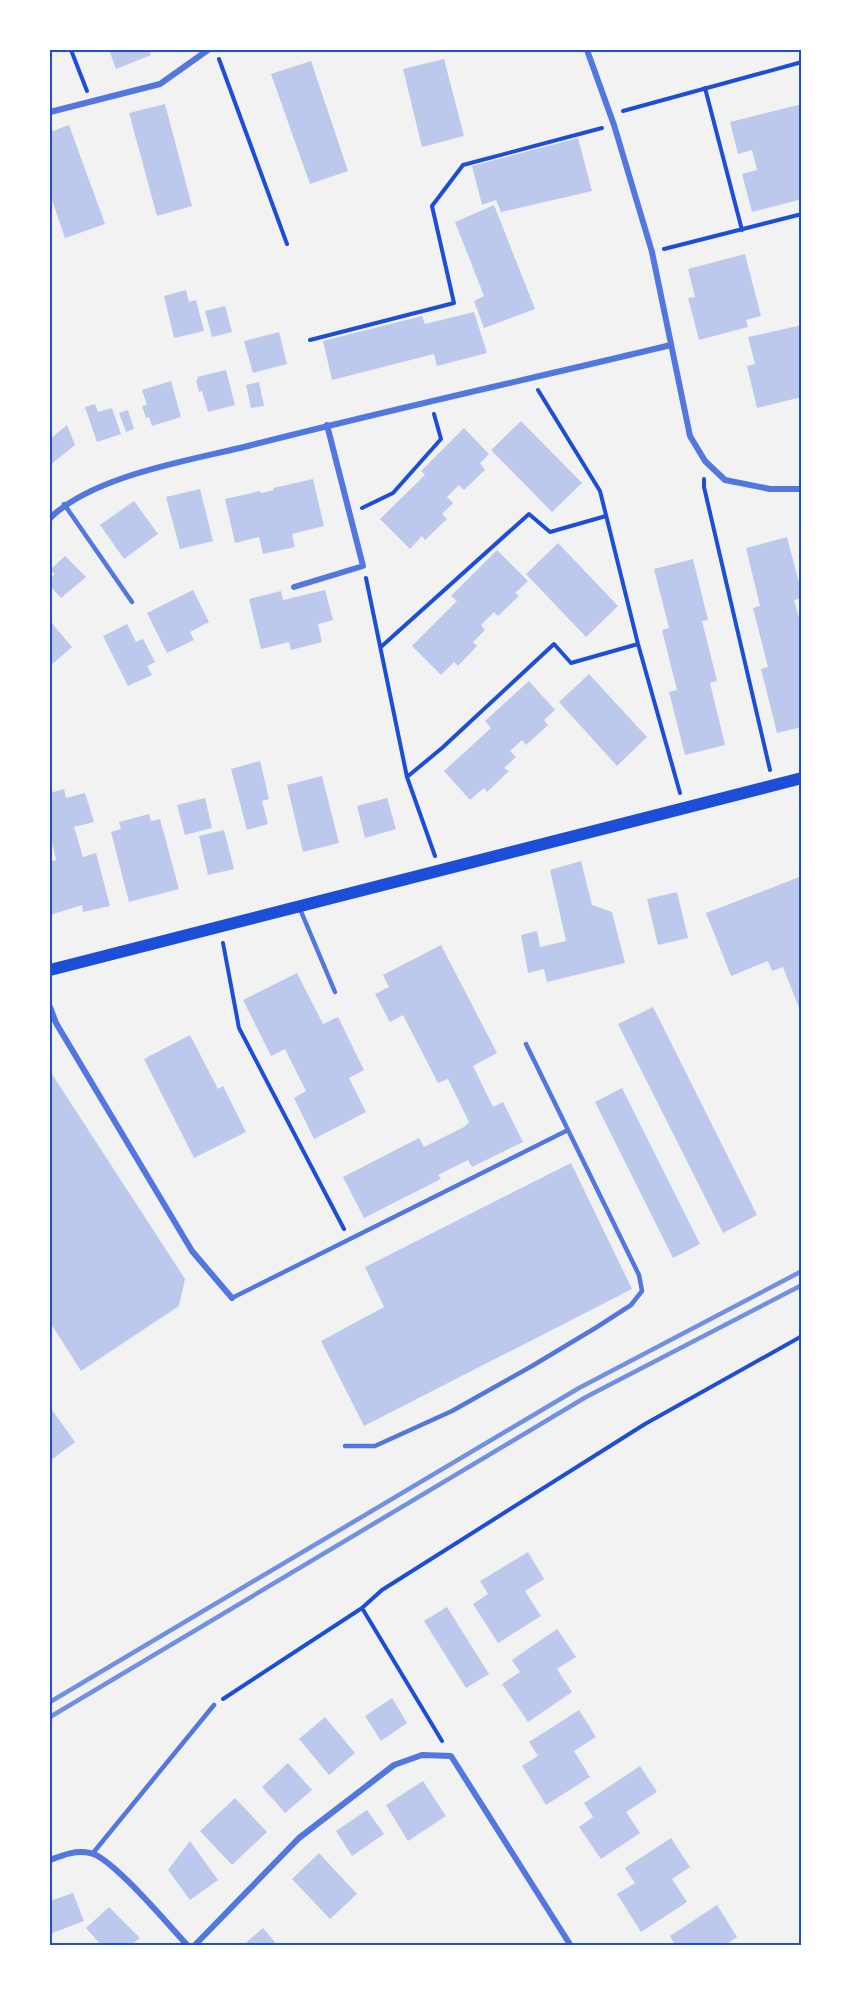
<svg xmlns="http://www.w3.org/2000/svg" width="851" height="1995" viewBox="0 0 851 1995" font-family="'Titillium Web',sans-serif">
<rect width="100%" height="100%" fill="#f2f2f2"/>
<path fill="#bdc9ec" d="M 109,50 L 149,50 L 151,55 L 116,69 Z
M 444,59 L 464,136 L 422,147 L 403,69 Z
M 311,61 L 348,171 L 310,184 L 271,74 Z
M 165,104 L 192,206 L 157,216 L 129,113 Z
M 802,104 L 802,199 L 752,212 L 742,174 L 757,170 L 752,150 L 738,154 L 730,122 Z
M 69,125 L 105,224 L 65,238 L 50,194 L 50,132 Z
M 578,138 L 592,191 L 501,212 L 496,200 L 482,205 L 472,166 Z
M 494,205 L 535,309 L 484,328 L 474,301 L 484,296 L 455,222 Z
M 745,254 L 761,316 L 746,320 L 748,327 L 699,340 L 688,298 L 695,297 L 688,269 Z
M 186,290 L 189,302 L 196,300 L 204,331 L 174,338 L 164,296 Z
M 225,306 L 232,332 L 212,337 L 205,311 Z
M 474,312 L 487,353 L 437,366 L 434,354 L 332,380 L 323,341 L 422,316 L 425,324 Z
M 802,325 L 802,397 L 757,408 L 747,366 L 755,364 L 748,337 Z
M 279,332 L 287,364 L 253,373 L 244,341 Z
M 226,370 L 235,405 L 208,412 L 202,391 L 199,392 L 196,380 L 198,379 L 197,377 Z
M 171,381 L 181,417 L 152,426 L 149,417 L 146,418 L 142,406 L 147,405 L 142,390 Z
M 259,382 L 264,406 L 251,408 L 246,385 Z
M 95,404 L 98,412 L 112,408 L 121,434 L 97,442 L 85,407 Z
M 128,410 L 134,429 L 126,432 L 119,413 Z
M 521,421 L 582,483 L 552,512 L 491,450 Z
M 67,425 L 75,445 L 50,465 L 50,439 Z
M 464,428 L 489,454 L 480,463 L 485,470 L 464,490 L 459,485 L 447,497 L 453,503 L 442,514 L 447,519 L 425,540 L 422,536 L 410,549 L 380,519 L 425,475 L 421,471 Z
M 313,479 L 324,526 L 292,534 L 295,547 L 263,554 L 259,537 L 235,543 L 225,499 L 260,491 L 261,493 L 274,490 L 273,488 Z
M 200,489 L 213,541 L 180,549 L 166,497 Z
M 134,501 L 158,534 L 124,559 L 100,525 Z
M 787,537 L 802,594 L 802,598 L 794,600 L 802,629 L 802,727 L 777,733 L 761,669 L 768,667 L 753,608 L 760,606 L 746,548 Z
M 558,543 L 618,606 L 586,637 L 526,574 Z
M 497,550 L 528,581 L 515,593 L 519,596 L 498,616 L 494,612 L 481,625 L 485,630 L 473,642 L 477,646 L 458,666 L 454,662 L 441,675 L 412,646 L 457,601 L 451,596 Z
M 65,556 L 86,577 L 61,598 L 50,586 L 50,579 L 55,574 L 50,570 Z
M 693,559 L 708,620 L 702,621 L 717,681 L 710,683 L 725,745 L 685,755 L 669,692 L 677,690 L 662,630 L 669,628 L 654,569 Z
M 193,590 L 209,622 L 190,632 L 194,640 L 167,653 L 147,613 Z
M 325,590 L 333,620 L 318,624 L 322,642 L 291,650 L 289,642 L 261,649 L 249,599 L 281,591 L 283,600 Z
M 50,621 L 72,647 L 50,666 Z
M 127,624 L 136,642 L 143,639 L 155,662 L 147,666 L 152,675 L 128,686 L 103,636 Z
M 589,674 L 647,737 L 617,766 L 559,702 Z
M 529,681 L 555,710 L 544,720 L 548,725 L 526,745 L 522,740 L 510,751 L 516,757 L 504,768 L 509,771 L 487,792 L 484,788 L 470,800 L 444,771 L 491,728 L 485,721 Z
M 260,761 L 269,799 L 262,801 L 268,824 L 247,830 L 231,769 Z
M 322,776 L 339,843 L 303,852 L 287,785 Z
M 64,789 L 66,798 L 85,793 L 94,822 L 74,827 L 83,857 L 96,853 L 110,906 L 83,912 L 82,905 L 50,915 L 50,862 L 56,860 L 50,832 L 50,793 Z
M 205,798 L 212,828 L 185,835 L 177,805 Z
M 387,798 L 396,829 L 365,838 L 357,806 Z
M 149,814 L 151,821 L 160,819 L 179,889 L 129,902 L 111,832 L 121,829 L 119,822 Z
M 224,830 L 234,869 L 208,875 L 199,836 Z
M 581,861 L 592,905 L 612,912 L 625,963 L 547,982 L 544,969 L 528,973 L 521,935 L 537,931 L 540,947 L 566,941 L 550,870 Z
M 802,876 L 802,1013 L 801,1013 L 783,967 L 772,971 L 768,961 L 731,976 L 706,913 Z
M 677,892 L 688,938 L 658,945 L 647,899 Z
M 441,945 L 497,1053 L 473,1066 L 493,1107 L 503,1102 L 523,1142 L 472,1167 L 468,1160 L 438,1175 L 441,1179 L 364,1218 L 343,1177 L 419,1138 L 424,1147 L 464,1127 L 469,1122 L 448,1079 L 438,1083 L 403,1015 L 390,1022 L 375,994 L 389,987 L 383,975 Z
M 297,973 L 323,1024 L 338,1017 L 364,1070 L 349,1078 L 366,1112 L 314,1139 L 294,1098 L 306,1091 L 285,1049 L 271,1056 L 243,1000 Z
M 653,1007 L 757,1215 L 723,1233 L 618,1024 Z
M 190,1035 L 218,1089 L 223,1086 L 246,1132 L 194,1158 L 144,1059 Z
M 50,1071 L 185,1279 L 179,1306 L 81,1371 L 50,1322 Z
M 622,1088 L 700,1244 L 673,1258 L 595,1102 Z
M 571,1163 L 632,1289 L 364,1426 L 321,1341 L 384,1307 L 365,1267 Z
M 52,1410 L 75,1442 L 50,1461 L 50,1411 Z
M 528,1552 L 544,1579 L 525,1591 L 541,1616 L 498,1643 L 473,1604 L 488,1594 L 480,1581 Z
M 447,1607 L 489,1674 L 466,1688 L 424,1621 Z
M 557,1629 L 576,1657 L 557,1669 L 572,1692 L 528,1722 L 502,1684 L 520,1672 L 512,1660 Z
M 392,1698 L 407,1723 L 381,1741 L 365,1716 Z
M 579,1710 L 596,1737 L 574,1751 L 590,1777 L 546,1805 L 522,1766 L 538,1756 L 529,1742 Z
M 325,1717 L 355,1753 L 329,1775 L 299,1739 Z
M 288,1763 L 312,1790 L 285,1813 L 262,1787 Z
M 640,1766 L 657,1792 L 626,1812 L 640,1833 L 601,1859 L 579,1827 L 593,1817 L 584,1803 Z
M 423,1781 L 446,1816 L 408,1841 L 386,1805 Z
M 235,1798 L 267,1832 L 232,1865 L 200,1831 Z
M 367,1810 L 384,1834 L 352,1856 L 336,1831 Z
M 671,1838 L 690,1867 L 672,1879 L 687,1902 L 641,1932 L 617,1894 L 635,1883 L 625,1868 Z
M 190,1841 L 218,1880 L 190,1900 L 168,1870 Z
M 319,1853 L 357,1894 L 330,1919 L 292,1879 Z
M 73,1893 L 84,1921 L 50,1934 L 50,1901 Z
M 717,1905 L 737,1937 L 724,1946 L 676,1946 L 670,1936 Z
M 109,1907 L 140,1938 L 130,1946 L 102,1946 L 86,1928 Z
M 263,1928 L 278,1946 L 242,1946 Z"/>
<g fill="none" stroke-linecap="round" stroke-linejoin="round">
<path stroke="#1d4ed8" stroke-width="4" d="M 71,50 L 87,91
M 219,59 L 287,244
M 705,88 L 742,230
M 623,111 L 802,62
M 664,249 L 802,214
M 310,340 L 454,303 L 432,206 L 463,165 L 602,128
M 538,390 L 600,491 L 638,644 L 680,793
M 704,479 L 704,487 L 770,770
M 362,508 L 393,493 L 441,439 L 434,414
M 366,578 L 407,777 L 435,856
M 382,646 L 529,514 L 550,532 L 606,516
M 407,777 L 442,748 L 554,644 L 571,663 L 638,644
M 223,943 L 239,1028 L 344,1229
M 362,1608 L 442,1741
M 223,1699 L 362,1608 L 382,1590 L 645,1424 L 802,1336"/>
<path stroke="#5277de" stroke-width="4.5" d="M 64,504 L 132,602
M 300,909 L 335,992
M 526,1044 L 568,1130
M 232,1298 L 568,1130 L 639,1275 L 642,1291 L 631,1305 L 597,1327 L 532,1366 L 452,1411 L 375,1446 L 345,1446
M 93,1853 L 214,1705"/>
<path stroke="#5277de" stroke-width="6" d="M 587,50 L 614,125 L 652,252 L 690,436 L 705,461 L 725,480 L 770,489 L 802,489
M 50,112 L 160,84 L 208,50
M 50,518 C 95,475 188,461 248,446 C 388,410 530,379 671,345
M 294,587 L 363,566 L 327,425
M 50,1007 L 56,1023 L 192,1251 L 232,1298
M 50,1860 C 63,1855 75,1850 90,1853 C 111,1856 170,1927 188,1946
M 194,1946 L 299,1838 L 394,1765 L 422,1755 L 451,1756 L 571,1946"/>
<path stroke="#1d4ed8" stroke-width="12" d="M 50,970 L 802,778"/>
<path stroke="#7290e2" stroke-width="4.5" d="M 50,1702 L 579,1388 L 802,1271
M 50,1717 L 586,1397 L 802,1285"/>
</g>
<rect width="851" height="1995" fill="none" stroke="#ffffff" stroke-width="102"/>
<rect x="51" y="51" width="749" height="1893" fill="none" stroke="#1d4ed8" stroke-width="2"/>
</svg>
